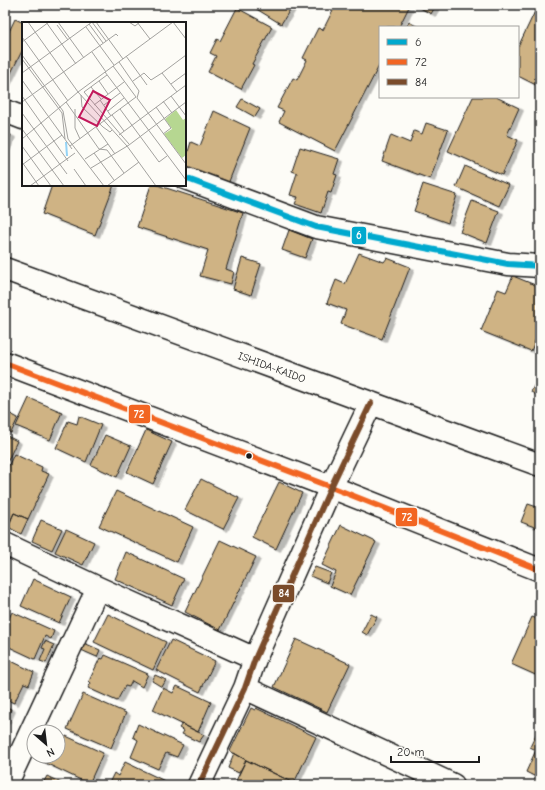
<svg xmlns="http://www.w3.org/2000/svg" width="545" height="790" viewBox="0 0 545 790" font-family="'Comic Neue',sans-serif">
<defs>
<filter id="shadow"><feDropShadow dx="4.5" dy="2.5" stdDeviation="0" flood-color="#0004"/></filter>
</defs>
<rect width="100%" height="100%" fill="#fdfcf7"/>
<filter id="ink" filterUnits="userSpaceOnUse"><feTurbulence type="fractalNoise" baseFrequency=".025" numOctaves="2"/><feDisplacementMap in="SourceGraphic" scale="8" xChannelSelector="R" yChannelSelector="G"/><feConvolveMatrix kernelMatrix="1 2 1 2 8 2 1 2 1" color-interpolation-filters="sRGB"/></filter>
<g filter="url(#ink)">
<path fill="#cfb384" stroke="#1c1c1c" filter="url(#shadow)" d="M 250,5 L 293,5 L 281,24 Z
M 330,5 L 410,5 L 399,27 L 380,27 L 380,64 L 335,151 L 279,122 L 284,111 L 277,108 L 293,78 L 297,80 L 307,60 L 303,58 L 318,28 L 323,30 L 334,8 Z
M 415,5 L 436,5 L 431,14 Z
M 538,5 L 540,5 L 540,87 L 518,76 L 518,47 Z
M 237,8 L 272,27 L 252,64 L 254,65 L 241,89 L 208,72 L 216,56 L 210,53 L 217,39 L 220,41 Z
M 15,19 L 24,23 L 23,49 L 5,85 L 5,40 Z
M 409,22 L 418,27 L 406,27 Z
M 473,97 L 496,97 L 519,108 L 507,135 L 518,140 L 502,175 L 448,151 Z
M 242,99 L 260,109 L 255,117 L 237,107 Z
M 214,111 L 250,128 L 228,184 L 185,167 L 185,161 L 191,142 L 200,146 Z
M 426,123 L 448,130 L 430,179 L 382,161 L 391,135 L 410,143 L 414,131 L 422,134 Z
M 5,132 L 11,135 L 5,149 Z
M 300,147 L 339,159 L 334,174 L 337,175 L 331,193 L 328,192 L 321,213 L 295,204 L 298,197 L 290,195 L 297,173 L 292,171 Z
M 465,166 L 509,185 L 499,206 L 456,187 Z
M 423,184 L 457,195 L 448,223 L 414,211 Z
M 52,185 L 114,185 L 95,235 L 42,214 Z
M 151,185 L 157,185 L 243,213 L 226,269 L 234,272 L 231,284 L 200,276 L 208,250 L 137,227 Z
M 472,201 L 499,211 L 487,243 L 460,232 Z
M 289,230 L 312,239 L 305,258 L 282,250 Z
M 359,253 L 384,262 L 387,258 L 410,267 L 382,339 L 341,324 L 346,310 L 327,303 L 336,280 L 345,284 Z
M 242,258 L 261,264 L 251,295 L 233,289 Z
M 513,276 L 540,287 L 540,329 L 531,351 L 481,331 L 498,289 L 506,292 Z
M 535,384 L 540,386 L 540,397 L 531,392 Z
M 29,398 L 62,412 L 50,440 L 16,426 Z
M 5,411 L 18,418 L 11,433 L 5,430 Z
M 79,416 L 101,425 L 86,462 L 56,448 L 68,421 L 77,424 Z
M 146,430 L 172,442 L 153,484 L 127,472 Z
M 5,435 L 17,441 L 5,467 Z
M 105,435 L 131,446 L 117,477 L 91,465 Z
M 14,454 L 42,467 L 41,471 L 49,474 L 28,519 L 14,513 L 9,524 L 5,522 L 5,473 Z
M 201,479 L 239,498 L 223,529 L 185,510 Z
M 279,482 L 302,493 L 276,549 L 252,537 Z
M 116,491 L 193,527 L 177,562 L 99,526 Z
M 528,504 L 540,508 L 540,529 L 521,522 Z
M 14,513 L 28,519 L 21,534 L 8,527 Z
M 41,520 L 62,529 L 52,550 L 32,541 Z
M 341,525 L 376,542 L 350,595 L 330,586 L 336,572 L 322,565 Z
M 66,529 L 94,542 L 83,565 L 55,552 Z
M 220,540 L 256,557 L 220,630 L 185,612 Z
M 126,552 L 184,579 L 172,605 L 115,579 Z
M 315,567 L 331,573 L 327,583 L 310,576 Z
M 33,579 L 71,597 L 59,623 L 21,606 Z
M 12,612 L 54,631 L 51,639 L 45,636 L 35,659 L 5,645 L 5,626 Z
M 108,614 L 166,642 L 153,670 L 94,642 Z
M 371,614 L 377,617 L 367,635 L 362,632 Z
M 532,617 L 540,620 L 540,677 L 511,664 Z
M 296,639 L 350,664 L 327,712 L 274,687 Z
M 171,640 L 215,661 L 200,692 L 156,670 Z
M 45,641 L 54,645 L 46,663 L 40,661 L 45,649 L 42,648 Z
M 84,643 L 100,650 L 97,657 L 81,650 Z
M 105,655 L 148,674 L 142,687 L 132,681 L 129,687 L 125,686 L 117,701 L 88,688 L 91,683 L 89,681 L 100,658 L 103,659 Z
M 5,658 L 34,672 L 29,685 L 24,683 L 14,703 L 5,699 Z
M 155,675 L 166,680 L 162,687 L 152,681 Z
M 177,686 L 211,702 L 198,732 L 153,710 L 163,688 L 173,693 Z
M 83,694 L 126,713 L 111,748 L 67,729 Z
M 5,706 L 11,709 L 5,722 Z
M 251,708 L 255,710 L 256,708 L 316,737 L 294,783 L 246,760 L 230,751 Z
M 138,724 L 183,745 L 177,757 L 166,753 L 158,769 L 131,757 L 138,740 L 133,737 Z
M 182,724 L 204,735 L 199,742 L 182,734 L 184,731 L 179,728 Z
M 540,726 L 540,779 L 526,772 L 536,750 L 530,747 Z
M 66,736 L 103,753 L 89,784 L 31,756 L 34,749 L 34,756 L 58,756 L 58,747 L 60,748 Z
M 234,753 L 246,760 L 239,773 L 228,768 Z
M 246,760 L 294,783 L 293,785 L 234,785 Z
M 125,762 L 173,785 L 108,785 L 114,773 L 118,776 Z
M 47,776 L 65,785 L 42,785 Z
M 392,779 L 404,785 L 389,785 Z"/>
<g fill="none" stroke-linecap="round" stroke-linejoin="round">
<g stroke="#1c1c1c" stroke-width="25">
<path id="minor" d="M 5,111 L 23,118
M 185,178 L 316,227 L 508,264 L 540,266
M 5,269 L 540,465
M 5,363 L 331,487 L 540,570
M 5,544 L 98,588 L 255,659
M 245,688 L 453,785
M 6,785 L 98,588
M 199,785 L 245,688 L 255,659 L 331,487 L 371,403"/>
</g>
<use href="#minor" stroke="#fdfcf7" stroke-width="22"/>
<g stroke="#fdfcf7" stroke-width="9">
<path id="bus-1" d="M 185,178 L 316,227 L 508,264 L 540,266"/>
</g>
<g stroke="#fdfcf7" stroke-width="9">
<path id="bus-2" d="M 5,363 L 331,487 L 540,570"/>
</g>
<g stroke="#fdfcf7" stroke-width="9">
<path id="bus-3" d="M 199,785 L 245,688 L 255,659 L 331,487 L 371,403"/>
</g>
<use href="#bus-1" stroke="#00a9ce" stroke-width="6"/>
<use href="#bus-2" stroke="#f26522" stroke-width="6"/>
<use href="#bus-3" stroke="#7a4b2a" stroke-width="6"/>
</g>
</g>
<circle fill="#1c1c1c" stroke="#fdfcf7" stroke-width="1.5" cx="249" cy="456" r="3.5"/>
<g text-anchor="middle" stroke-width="3.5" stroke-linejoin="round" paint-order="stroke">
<g font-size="11" fill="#1c1c1c" stroke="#fdfcf7">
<text transform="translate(272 367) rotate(20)" y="4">ISHIDA-KAIDO</text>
</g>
</g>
<g transform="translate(22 22)">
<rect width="164" height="164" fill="#fdfcf7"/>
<path d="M 154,88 L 161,98 L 164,96 L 164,133 L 160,136 L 142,112 L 150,107 L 143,97 Z" fill="#b6d791"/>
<path fill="none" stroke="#94d3f6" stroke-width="2" d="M 44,120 L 45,134"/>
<path fill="none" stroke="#a3a29f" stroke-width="1" d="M 6,0 L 56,70 L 105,124 L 134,164M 24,0 L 54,42M 36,0 L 62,36M 70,0 L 84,19M 74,0 L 101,37M 107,0 L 113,4 L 118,0M 115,0 L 128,17M 151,0 L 164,17M 67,2 L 81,21M 35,3 L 46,18M 64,5 L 92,43M 0,15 L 46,79M 0,20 L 27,0M 70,30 L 84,50M 0,33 L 41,89 L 46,117 L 82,164M 104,34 L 125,63M 0,37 L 40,91 L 43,117M 97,40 L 117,69 L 115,76 L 164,142M 83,50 L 164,158M 0,51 L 70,0M 140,51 L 164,33M 85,53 L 62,70 L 107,122M 0,58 L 50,127M 77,59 L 86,72M 111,59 L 122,51 L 129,58 L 140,51 L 155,70M 149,62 L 164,51M 69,65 L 79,77M 59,73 L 60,85 L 81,105 L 88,110 L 90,108M 0,74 L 46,139M 149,74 L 164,94M 78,78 L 89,94M 141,79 L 150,91M 0,80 L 94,12 L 96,14M 44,80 L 77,127 L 85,128 L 102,151M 72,83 L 102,60M 82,83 L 98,71M 134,85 L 149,106 L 141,112M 53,87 L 53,106 L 58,117M 98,87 L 137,140 L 145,134M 86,89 L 102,76M 0,91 L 45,152M 90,93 L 102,109M 74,105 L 93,132M 0,107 L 42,164M 97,113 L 164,63M 0,117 L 56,70 L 151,0M 0,124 L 29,164M 48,124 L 114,75 L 91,44M 72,131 L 92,158M 63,137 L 86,122M 0,140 L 17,164M 0,143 L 40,113M 69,146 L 107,123 L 164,80M 52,147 L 64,164M 8,164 L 53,131M 85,164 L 117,140"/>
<path fill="#c2185b" fill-opacity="0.15" stroke="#c2185b" stroke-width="2" d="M 71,69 L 88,78 L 75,104 L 57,95 Z"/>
<rect width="164" height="164" fill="none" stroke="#1c1c1c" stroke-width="2"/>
</g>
<g stroke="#fdfcf7" stroke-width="1.5">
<rect x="351" y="226" width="16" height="19" rx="4" fill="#00a9ce"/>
<rect x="128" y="404" width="23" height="20" rx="4" fill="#f26522"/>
<rect x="395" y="507" width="23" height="20" rx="4" fill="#f26522"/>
<rect x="272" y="584" width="23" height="19" rx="4" fill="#7a4b2a"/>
</g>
<g font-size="11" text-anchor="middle" font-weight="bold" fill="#fff">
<text x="359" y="239">6</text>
<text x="139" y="418">72</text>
<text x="407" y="521">72</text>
<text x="284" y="597">84</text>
</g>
<rect width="545" height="790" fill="none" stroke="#fdfcf7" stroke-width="20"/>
<rect x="10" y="10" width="525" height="770" fill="none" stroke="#1c1c1c" stroke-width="1.5" filter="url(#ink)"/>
<rect x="379" y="26" width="140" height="72" fill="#fdfcf7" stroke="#a3a29f"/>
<rect x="387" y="39" width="20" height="6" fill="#00a9ce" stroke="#a3a29f"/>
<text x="415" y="46" font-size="12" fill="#1c1c1c">6</text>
<rect x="387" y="59" width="20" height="6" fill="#f26522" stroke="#a3a29f"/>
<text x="415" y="66" font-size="12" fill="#1c1c1c">72</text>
<rect x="387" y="79" width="20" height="6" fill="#7a4b2a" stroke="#a3a29f"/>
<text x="415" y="86" font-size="12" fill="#1c1c1c">84</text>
<g transform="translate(46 744) rotate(152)"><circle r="19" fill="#fdfcf7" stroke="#a3a29f"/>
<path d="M0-3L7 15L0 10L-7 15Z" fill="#1c1c1c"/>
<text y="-6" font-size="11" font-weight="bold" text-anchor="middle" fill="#1c1c1c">N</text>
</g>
<path d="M391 756v6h88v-6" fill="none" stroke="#1c1c1c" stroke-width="2"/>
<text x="397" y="756" font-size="12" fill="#1c1c1c" stroke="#fdfcf7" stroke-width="3" paint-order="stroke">20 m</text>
</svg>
